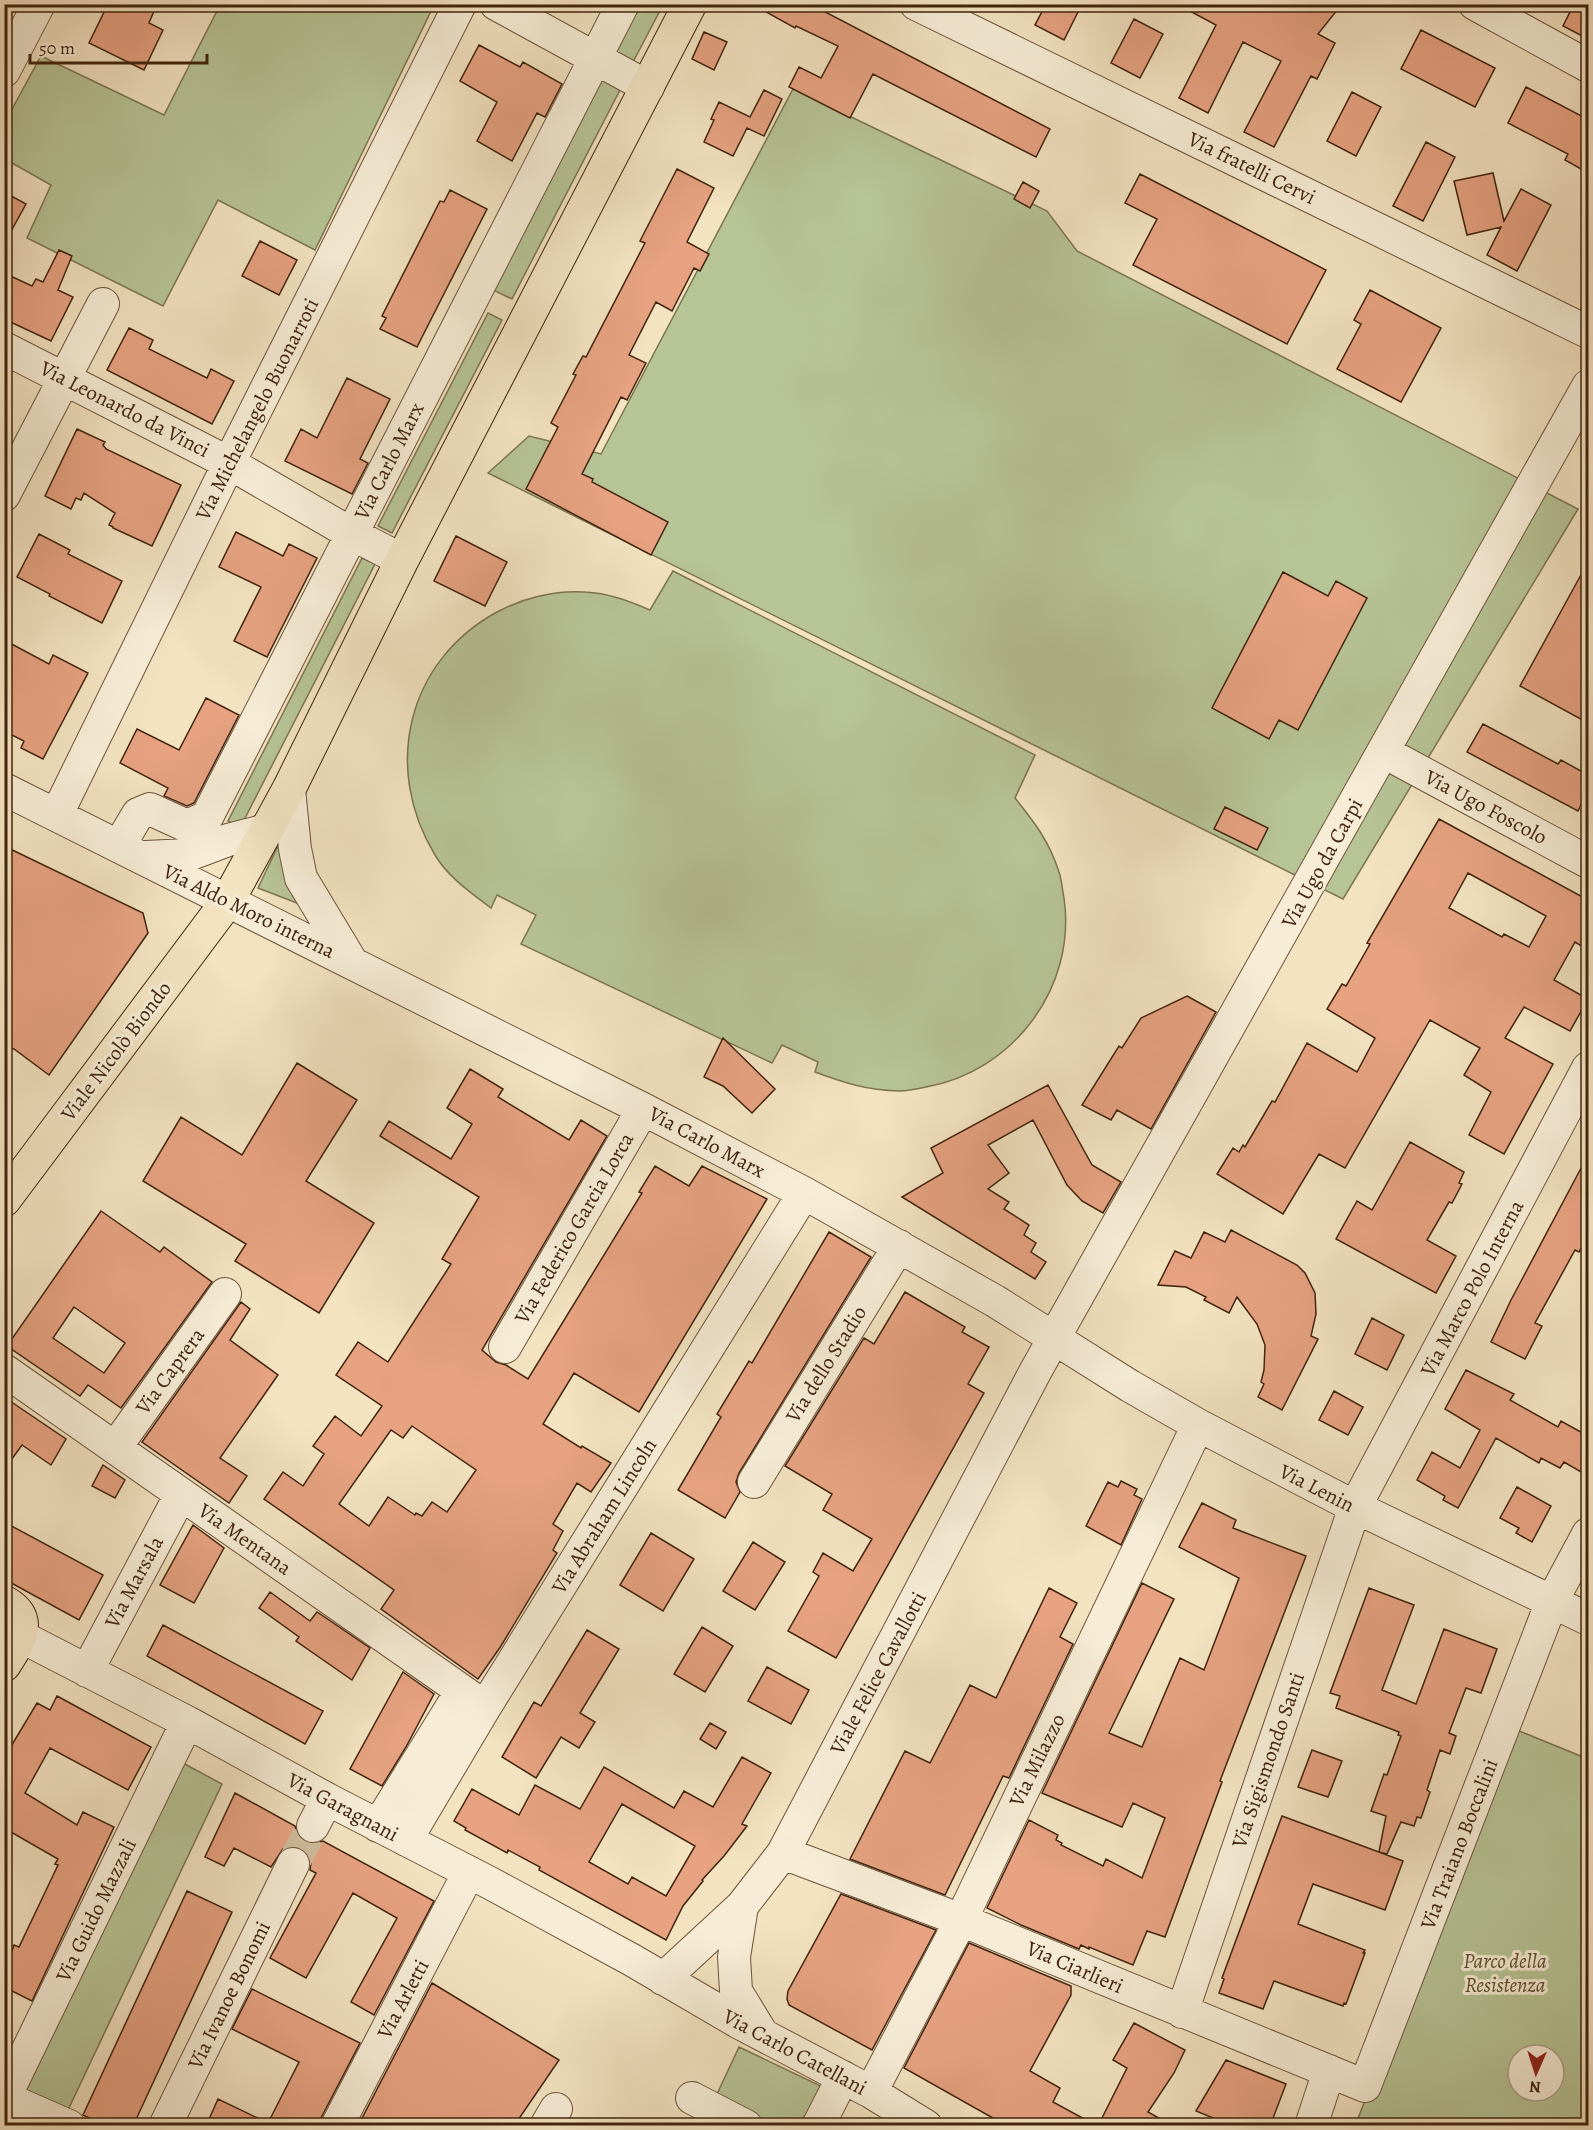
<svg xmlns="http://www.w3.org/2000/svg" width="1593" height="2130" viewBox="0 0 1593 2130" font-family="Alegreya,serif">
<rect width="100%" height="100%" fill="#f3e3c1"/>
<filter id="stains"><feTurbulence type="fractalNoise" baseFrequency=".00333" numOctaves="4"/><feColorMatrix values="0 0 0 0 .2 0 0 0 0 .09 0 0 0 0 .02 0 0 0 .5 -.17"/></filter>
<radialGradient id="worn" r=".72"><stop offset=".6" stop-color="#630" stop-opacity="0"/><stop offset="1" stop-color="#630" stop-opacity=".3"/></radialGradient>
<path fill="#b7c496" stroke="#7c7452" stroke-width="1.5" fill-rule="evenodd" d="M 220,5 L 434,5 L 315,250 L 218,200 L 163,306 L 27,238 L 51,185 L 5,159 L 5,122 L 41,56 L 164,115 Z
M 639,5 L 663,5 L 633,62 L 615,51 Z
M 603,76 L 622,86 L 512,299 L 493,290 Z
M 793,89 L 1047,211 L 1077,251 L 1578,509 L 1343,899 L 488,473 L 529,436 L 601,454 Z
M 488,313 L 502,320 L 392,533 L 378,526 Z
M 362,558 L 375,564 L 240,828 L 228,821 Z
M 673,571 L 1035,755 L 1015,798 C 1035,823 1049,841 1059,872 C 1062,880 1062,890 1064,898 C 1077,987 1013,1072 926,1087 C 917,1089 907,1091 899,1091 C 866,1090 845,1083 815,1072 L 818,1062 L 782,1045 L 772,1063 L 521,944 L 536,915 L 497,895 L 491,908 C 470,892 448,877 435,855 C 382,768 407,661 497,612 C 523,598 555,590 585,592 C 608,593 629,601 650,610 Z
M 280,846 L 302,905 L 258,888 L 277,848 Z
M 1512,1728 L 1588,1759 L 1588,2121 L 1586,2125 L 1355,2126 ZM 1518,2055 L 1554,2055 L 1554,2091 L 1518,2091 Z
M 181,1762 L 222,1784 L 68,2110 L 22,2090 Z
M 739,2047 L 825,2088 L 807,2125 L 702,2126 Z"/>
<path fill="#e6a281" stroke="#41240e" stroke-width="1.5" fill-rule="evenodd" d="M 108,4 L 157,4 L 149,23 L 163,30 L 144,70 L 89,43 Z
M 752,4 L 810,4 L 1050,129 L 1036,157 L 873,74 L 850,118 L 789,87 L 799,67 L 821,78 L 838,46 L 796,26 L 795,28 Z
M 1046,4 L 1082,4 L 1064,40 L 1035,25 Z
M 1177,4 L 1342,4 L 1318,34 L 1335,43 L 1317,79 L 1311,76 L 1274,147 L 1244,132 L 1281,61 L 1243,42 L 1208,113 L 1179,98 L 1216,25 Z
M 1574,4 L 1588,4 L 1588,39 L 1563,26 Z
M 1134,19 L 1163,34 L 1140,78 L 1111,63 Z
M 1421,30 L 1495,68 L 1475,107 L 1401,69 Z
M 704,32 L 727,42 L 714,70 L 692,59 Z
M 479,45 L 520,67 L 523,62 L 562,84 L 545,117 L 537,113 L 512,161 L 477,141 L 497,102 L 460,81 Z
M 1526,87 L 1587,119 L 1588,115 L 1588,173 L 1565,160 L 1568,154 L 1508,123 Z
M 764,90 L 782,99 L 764,136 L 747,128 L 733,156 L 704,142 L 714,120 L 711,119 L 719,102 L 750,117 Z
M 1352,92 L 1381,107 L 1356,156 L 1327,141 Z
M 1426,142 L 1455,157 L 1423,221 L 1393,206 Z
M 677,169 L 714,188 L 687,242 L 709,254 L 700,271 L 694,268 L 672,311 L 656,302 L 629,355 L 646,363 L 627,400 L 621,397 L 582,474 L 593,479 L 592,482 L 668,522 L 651,555 L 526,489 L 558,427 L 551,423 L 576,375 L 573,374 L 583,356 L 586,357 L 645,243 L 640,241 Z
M 1493,173 L 1504,221 L 1521,189 L 1551,205 L 1517,271 L 1487,255 L 1501,227 L 1467,235 L 1454,181 Z
M 1140,174 L 1326,270 L 1287,344 L 1133,265 L 1157,219 L 1125,203 Z
M 1023,182 L 1039,191 L 1030,208 L 1014,199 Z
M 450,190 L 487,209 L 417,347 L 380,329 L 386,318 L 382,316 L 440,201 L 444,202 Z
M 4,192 L 26,204 L 4,244 Z
M 260,241 L 297,260 L 279,295 L 242,276 Z
M 59,250 L 72,256 L 58,290 L 73,297 L 51,341 L 4,319 L 4,273 L 32,286 L 36,279 L 43,282 Z
M 1370,290 L 1441,328 L 1401,402 L 1337,369 L 1361,324 L 1354,320 Z
M 129,328 L 153,340 L 149,349 L 207,378 L 211,369 L 234,381 L 212,424 L 107,370 Z
M 347,378 L 390,399 L 360,459 L 368,463 L 352,494 L 285,461 L 301,429 L 317,438 Z
M 77,429 L 105,442 L 103,445 L 106,449 L 181,485 L 152,546 L 113,528 L 113,527 L 109,525 L 115,513 L 84,493 L 81,500 L 76,498 L 71,509 L 45,496 Z
M 236,532 L 283,556 L 289,544 L 317,558 L 267,657 L 234,641 L 261,587 L 219,567 Z
M 39,534 L 70,550 L 68,554 L 122,581 L 102,623 L 49,596 L 50,594 L 17,577 Z
M 456,536 L 507,562 L 485,606 L 434,581 Z
M 1588,562 L 1588,723 L 1520,686 Z
M 1283,572 L 1328,596 L 1336,581 L 1367,598 L 1298,730 L 1279,720 L 1269,739 L 1212,708 Z
M 4,640 L 49,664 L 53,655 L 88,673 L 43,759 L 21,748 L 24,741 L 4,731 Z
M 206,698 L 239,715 L 194,803 L 187,806 L 164,796 L 168,788 L 120,763 L 137,729 L 179,750 Z
M 1483,724 L 1558,764 L 1561,760 L 1588,775 L 1588,792 L 1578,811 L 1467,752 Z
M 1225,807 L 1268,828 L 1257,850 L 1214,829 Z
M 1439,819 L 1588,900 L 1588,950 L 1575,942 L 1554,980 L 1588,999 L 1570,1031 L 1524,1007 L 1505,1038 L 1553,1064 L 1504,1154 L 1469,1135 L 1491,1092 L 1464,1075 L 1480,1048 L 1430,1020 L 1345,1168 L 1319,1154 L 1283,1214 L 1217,1174 L 1233,1148 L 1239,1152 L 1243,1145 L 1245,1147 L 1272,1101 L 1275,1102 L 1307,1043 L 1357,1072 L 1375,1038 L 1327,1009 L 1342,984 L 1346,986 L 1370,944 L 1367,943 ZM 1468,873 L 1546,916 L 1529,947 L 1504,934 L 1502,937 L 1449,908 Z
M 4,846 L 143,913 L 148,933 L 49,1075 L 14,1049 L 4,1047 Z
M 1187,996 L 1216,1012 L 1151,1129 L 1117,1110 L 1111,1120 L 1082,1105 L 1119,1046 L 1122,1048 L 1141,1018 Z
M 723,1038 L 775,1089 L 752,1113 L 723,1086 L 704,1077 Z
M 297,1063 L 357,1100 L 306,1181 L 374,1223 L 319,1313 L 235,1261 L 246,1244 L 143,1181 L 181,1117 L 242,1155 Z
M 470,1069 L 503,1089 L 498,1097 L 569,1140 L 581,1120 L 607,1136 L 482,1350 L 496,1362 L 506,1365 L 528,1379 L 642,1193 L 639,1192 L 655,1166 L 689,1186 L 702,1166 L 767,1199 L 639,1412 L 574,1373 L 543,1424 L 581,1448 L 582,1446 L 611,1463 L 591,1492 L 577,1483 L 553,1524 L 563,1531 L 553,1550 L 557,1553 L 501,1646 L 478,1679 L 381,1609 L 394,1590 L 264,1499 L 283,1472 L 303,1486 L 324,1454 L 313,1446 L 335,1416 L 361,1436 L 382,1406 L 336,1375 L 358,1342 L 388,1362 L 451,1264 L 442,1259 L 479,1197 L 380,1136 L 389,1121 L 451,1159 L 472,1124 L 447,1108 ZM 412,1426 L 476,1470 L 447,1512 L 432,1502 L 422,1516 L 416,1513 L 415,1515 L 388,1497 L 369,1526 L 339,1504 L 391,1430 L 403,1438 Z
M 1048,1085 L 1092,1165 L 1121,1182 L 1103,1213 L 1082,1201 L 1067,1185 L 1033,1120 L 988,1145 L 1009,1173 L 988,1189 L 1009,1202 L 1004,1209 L 1029,1225 L 1024,1235 L 1036,1243 L 1031,1252 L 1046,1262 L 1035,1279 L 902,1197 L 943,1173 L 931,1148 Z
M 1410,1142 L 1464,1172 L 1459,1183 L 1462,1184 L 1452,1203 L 1449,1202 L 1427,1240 L 1456,1256 L 1436,1293 L 1336,1239 L 1357,1201 L 1372,1210 Z
M 1588,1155 L 1588,1235 L 1579,1252 L 1575,1250 L 1535,1323 L 1542,1326 L 1525,1359 L 1491,1342 L 1511,1300 Z
M 101,1211 L 160,1252 L 164,1247 L 212,1282 L 121,1408 L 88,1385 L 80,1396 L 7,1346 ZM 74,1307 L 125,1343 L 104,1373 L 53,1338 Z
M 1231,1230 L 1297,1265 L 1305,1273 L 1315,1293 L 1316,1314 L 1311,1336 L 1318,1339 L 1282,1410 L 1258,1397 L 1264,1384 L 1261,1382 L 1264,1370 L 1265,1345 L 1257,1324 L 1237,1297 L 1229,1313 L 1204,1300 L 1206,1297 L 1186,1287 L 1158,1285 L 1175,1251 L 1191,1258 L 1204,1232 L 1225,1242 Z
M 829,1232 L 871,1257 L 739,1473 L 736,1482 L 740,1492 L 725,1518 L 678,1490 L 721,1417 L 717,1414 L 749,1361 L 752,1363 Z
M 905,1292 L 965,1327 L 962,1332 L 989,1347 L 968,1384 L 984,1393 L 836,1658 L 788,1631 L 819,1576 L 813,1572 L 823,1553 L 853,1571 L 872,1539 L 823,1510 L 832,1494 L 785,1466 L 864,1338 L 874,1344 Z
M 241,1302 L 250,1309 L 230,1340 L 278,1375 L 220,1458 L 247,1476 L 229,1503 L 142,1442 Z
M 1372,1318 L 1404,1335 L 1387,1370 L 1355,1354 Z
M 1466,1370 L 1514,1394 L 1510,1400 L 1558,1427 L 1561,1421 L 1588,1436 L 1588,1476 L 1564,1462 L 1560,1468 L 1541,1458 L 1539,1463 L 1496,1438 L 1458,1508 L 1443,1500 L 1445,1496 L 1417,1480 L 1432,1452 L 1460,1468 L 1480,1430 L 1445,1409 Z
M 1334,1391 L 1363,1407 L 1348,1435 L 1319,1420 Z
M 4,1397 L 66,1439 L 51,1465 L 22,1445 L 4,1470 Z
M 103,1465 L 125,1480 L 115,1498 L 92,1486 Z
M 1121,1481 L 1137,1489 L 1134,1495 L 1142,1499 L 1121,1545 L 1086,1526 L 1108,1482 L 1118,1487 Z
M 1517,1487 L 1551,1506 L 1532,1542 L 1516,1533 L 1519,1528 L 1500,1518 Z
M 1202,1503 L 1236,1520 L 1233,1528 L 1306,1556 L 1220,1781 L 1222,1782 L 1165,1937 L 1147,1931 L 1133,1965 L 1089,1947 L 1089,1949 L 1081,1945 L 1079,1949 L 1021,1925 L 987,1908 L 1029,1820 L 1058,1835 L 1056,1840 L 1062,1843 L 1061,1845 L 1103,1866 L 1106,1859 L 1142,1878 L 1165,1818 L 1133,1803 L 1122,1827 L 1042,1793 L 1142,1583 L 1174,1599 L 1109,1733 L 1142,1747 L 1180,1658 L 1204,1670 L 1239,1578 L 1179,1547 Z
M 4,1522 L 103,1575 L 79,1620 L 4,1579 Z
M 193,1525 L 224,1548 L 194,1603 L 160,1585 Z
M 651,1533 L 694,1559 L 663,1611 L 620,1585 Z
M 753,1542 L 785,1562 L 755,1610 L 723,1591 Z
M 1049,1588 L 1077,1603 L 1060,1637 L 1073,1644 L 1009,1778 L 1003,1776 L 945,1895 L 850,1859 L 905,1751 L 930,1763 L 970,1685 L 996,1698 Z
M 1369,1588 L 1414,1605 L 1382,1690 L 1416,1704 L 1444,1629 L 1497,1649 L 1481,1693 L 1466,1688 L 1449,1733 L 1456,1736 L 1450,1754 L 1440,1750 L 1427,1790 L 1430,1792 L 1421,1818 L 1417,1817 L 1414,1826 L 1401,1822 L 1387,1854 L 1379,1852 L 1386,1816 L 1371,1811 L 1384,1774 L 1387,1775 L 1401,1736 L 1398,1735 L 1399,1732 L 1336,1708 L 1340,1696 L 1330,1693 Z
M 270,1592 L 310,1621 L 317,1612 L 370,1648 L 352,1680 L 296,1641 L 299,1637 L 259,1608 Z
M 163,1625 L 323,1711 L 305,1744 L 147,1656 Z
M 702,1627 L 733,1646 L 705,1692 L 674,1674 Z
M 587,1630 L 619,1649 L 580,1713 L 595,1722 L 579,1748 L 561,1737 L 536,1778 L 502,1757 L 534,1702 L 541,1706 Z
M 767,1667 L 809,1690 L 791,1724 L 748,1701 Z
M 403,1672 L 434,1694 L 406,1747 L 382,1786 L 350,1769 Z
M 57,1696 L 151,1747 L 128,1790 L 50,1748 L 25,1793 L 77,1825 L 83,1812 L 114,1827 L 32,2001 L 4,1987 L 4,1948 L 12,1951 L 14,1945 L 19,1947 L 58,1865 L 55,1864 L 58,1859 L 4,1828 L 4,1758 L 37,1703 L 50,1710 Z
M 710,1723 L 726,1732 L 716,1749 L 700,1739 Z
M 1312,1750 L 1342,1761 L 1328,1797 L 1298,1787 Z
M 742,1757 L 771,1773 L 742,1824 L 747,1826 L 724,1856 L 702,1880 L 703,1881 L 683,1906 L 666,1940 L 539,1870 L 540,1867 L 508,1850 L 507,1853 L 465,1830 L 466,1828 L 454,1821 L 472,1789 L 519,1815 L 535,1785 L 580,1809 L 604,1767 L 674,1808 L 684,1791 L 713,1807 ZM 622,1804 L 695,1846 L 666,1896 L 632,1877 L 628,1884 L 589,1862 Z
M 235,1793 L 295,1826 L 298,1835 L 304,1842 L 313,1844 L 323,1841 L 434,1901 L 374,2015 L 351,2002 L 397,1918 L 353,1893 L 306,1978 L 270,1958 L 316,1873 L 310,1870 L 311,1862 L 308,1854 L 301,1848 L 292,1846 L 283,1849 L 271,1867 L 234,1848 L 224,1866 L 205,1857 Z
M 1282,1816 L 1403,1861 L 1385,1910 L 1313,1884 L 1298,1924 L 1365,1950 L 1363,1953 L 1365,1953 L 1346,2004 L 1344,2003 L 1343,2006 L 1274,1981 L 1263,2009 L 1219,1993 L 1224,1979 L 1222,1978 Z
M 187,1891 L 232,1912 L 133,2126 L 106,2126 L 83,2115 Z
M 841,1894 L 936,1930 L 872,2050 L 789,2005 L 787,1999 L 788,1991 Z
M 969,1943 L 1071,1986 L 1071,1995 L 1030,2071 L 1060,2088 L 1053,2102 L 1097,2126 L 1007,2126 L 904,2068 Z
M 432,1983 L 559,2060 L 514,2126 L 358,2126 Z
M 252,1989 L 360,2043 L 321,2118 L 319,2126 L 206,2126 L 218,2099 L 268,2123 L 299,2062 L 232,2029 Z
M 1134,2023 L 1185,2050 L 1174,2073 L 1148,2112 L 1173,2126 L 1098,2126 L 1127,2068 L 1113,2060 Z
M 1226,2060 L 1286,2084 L 1270,2126 L 1232,2126 L 1196,2111 Z"/>
<g fill="none" stroke-linecap="round" stroke-linejoin="round">
<path stroke="#cfbd9d" stroke-width="32" stroke-dasharray="32 16" stroke-linecap="butt" d="M 293,1864 L 313,1826"/>
<g stroke="#6e543b" stroke-width="34">
<path id="minor" d="M 496,4 L 648,87
M 916,4 L 1588,332
M 1475,4 L 1588,66
M 4,71 L 39,4
M 4,348 L 229,463 L 352,534 L 402,560
M 4,495 L 103,304
M 1384,752 L 1588,862
M 4,789 L 643,1109 L 804,1193 L 995,1301 L 1130,1386 L 1198,1425 L 1355,1507 L 1588,1619
M 289,789 L 295,849 L 301,878 L 351,961
M 57,814 L 229,463 L 460,4
M 119,846 L 138,814 L 150,809 L 187,826 L 207,817 L 623,4
M 146,857 L 188,855 L 228,840 L 267,830
M 505,1347 L 643,1109
M 4,1370 L 485,1707
M 115,1448 L 225,1294
M 754,1482 L 899,1246
M 22,1637 L 187,1722 L 327,1799 L 490,1883 L 632,1960 L 738,2022 L 871,2092 L 926,2126
M 87,1671 L 181,1494
M 313,1826 L 327,1799
M 378,1826 L 461,1692
M 406,1840 L 485,1707 L 804,1193
M 783,1853 L 961,1920 L 1365,2086 L 1552,1601 L 1588,1534
M 742,1906 L 734,1957 L 736,1991 L 761,2032
M 663,1979 L 742,1906 L 783,1853 L 1035,1372 L 1588,386
M 1182,2012 L 1355,1507 L 1588,1068
M 871,2092 L 961,1920 L 1198,1425
M 5,2098 L 69,2126
M 692,2098 L 746,2126
M 4,2099 L 187,1722
M 165,2126 L 293,1864
M 337,2126 L 469,1872
M 546,2126 L 556,2109
M 818,2126 L 843,2077
M 1311,2126 L 1329,2071"/>
</g>
<g stroke="#41240e" stroke-width="35">
<path id="major" d="M 4,1200 L 227,902 L 289,789 L 402,560 L 690,4
M 4,1602 C 35,1619 18,1643 4,1665"/>
</g>
<use href="#minor" stroke="#f7edd7" stroke-width="32"/>
<use href="#major" stroke="#f3e3c1" stroke-width="33"/>
</g>
<g text-anchor="middle" stroke-width="6" stroke-linejoin="round" paint-order="stroke">
<g font-size="21" fill="#41240e" stroke="#f7edd7">
<text transform="translate(1252 168) rotate(26)" y="7">Via fratelli Cervi</text>
<text transform="translate(125 409) rotate(27)" y="7">Via Leonardo da Vinci</text>
<text transform="translate(257 409) rotate(-63)" y="7">Via Michelangelo Buonarroti</text>
<text transform="translate(389 461) rotate(-63)" y="7">Via Carlo Marx</text>
<text transform="translate(1486 807) rotate(28)" y="7">Via Ugo Foscolo</text>
<text transform="translate(1322 863) rotate(-61)" y="7">Via Ugo da Carpi</text>
<text transform="translate(249 911) rotate(26)" y="7">Via Aldo Moro interna</text>
<text transform="translate(116 1051) rotate(-53)" y="7">Viale Nicolò Biondo</text>
<text transform="translate(707 1142) rotate(28)" y="7">Via Carlo Marx</text>
<text transform="translate(574 1228) rotate(-60)" y="7">Via Federico Garcia Lorca</text>
<text transform="translate(1472 1288) rotate(-62)" y="7">Via Marco Polo Interna</text>
<text transform="translate(826 1364) rotate(-58)" y="7">Via dello Stadio</text>
<text transform="translate(170 1371) rotate(-54)" y="7">Via Caprera</text>
<text transform="translate(1317 1488) rotate(27)" y="7">Via Lenin</text>
<text transform="translate(604 1516) rotate(-58)" y="7">Via Abraham Lincoln</text>
<text transform="translate(245 1539) rotate(35)" y="7">Via Mentana</text>
<text transform="translate(134 1582) rotate(-62)" y="7">Via Marsala</text>
<text transform="translate(878 1673) rotate(-62)" y="7">Viale Felice Cavallotti</text>
<text transform="translate(1037 1760) rotate(-64)" y="7">Via Milazzo</text>
<text transform="translate(1268 1760) rotate(-71)" y="7">Via Sigismondo Santi</text>
<text transform="translate(343 1807) rotate(28)" y="7">Via Garagnani</text>
<text transform="translate(1459 1844) rotate(-69)" y="7">Via Traiano Boccalini</text>
<text transform="translate(96 1910) rotate(-64)" y="7">Via Guido Mazzali</text>
<text transform="translate(1075 1967) rotate(23)" y="7">Via Ciarlieri</text>
<text transform="translate(229 1995) rotate(-64)" y="7">Via Ivanoe Bonomi</text>
<text transform="translate(403 1999) rotate(-62)" y="7">Via Arletti</text>
<text transform="translate(795 2052) rotate(28)" y="7">Via Carlo Catellani</text>
</g>
<g font-size="21" font-style="italic" fill="#5e4c30" stroke="#f7edd7">
<text x="1505" y="1968">Parco della<tspan x="1505" dy="24">Resistenza</tspan></text>
</g>
</g>
<rect width="1593" height="2130" fill="none" stroke="#f3e3c1" stroke-width="24"/>
<rect x="6" y="6" width="1581" height="2118" fill="none" stroke="#41240e" stroke-width="3"/>
<rect x="12" y="12" width="1569" height="2106" fill="none" stroke="#41240e" stroke-width="1.5"/>
<g transform="translate(1536 2073) rotate(183)"><circle r="28" fill="#f7edd7" stroke="#ae9d87" stroke-width="1.5"/>
<path d="M0-4.5L10 22L0 15L-10 22Z" fill="#8f2418"/>
<text y="-9" font-size="16" font-weight="bold" text-anchor="middle" fill="#41240e">N</text>
</g>
<path d="M30 54v9h177v-9" fill="none" stroke="#41240e" stroke-width="3"/>
<text x="39" y="54" font-size="18" fill="#41240e" stroke="#f7edd7" stroke-width="4.5" paint-order="stroke">50 m</text>
<rect width="100%" height="100%" filter="url(#stains)"/>
<rect width="100%" height="100%" fill="url(#worn)"/>
</svg>
